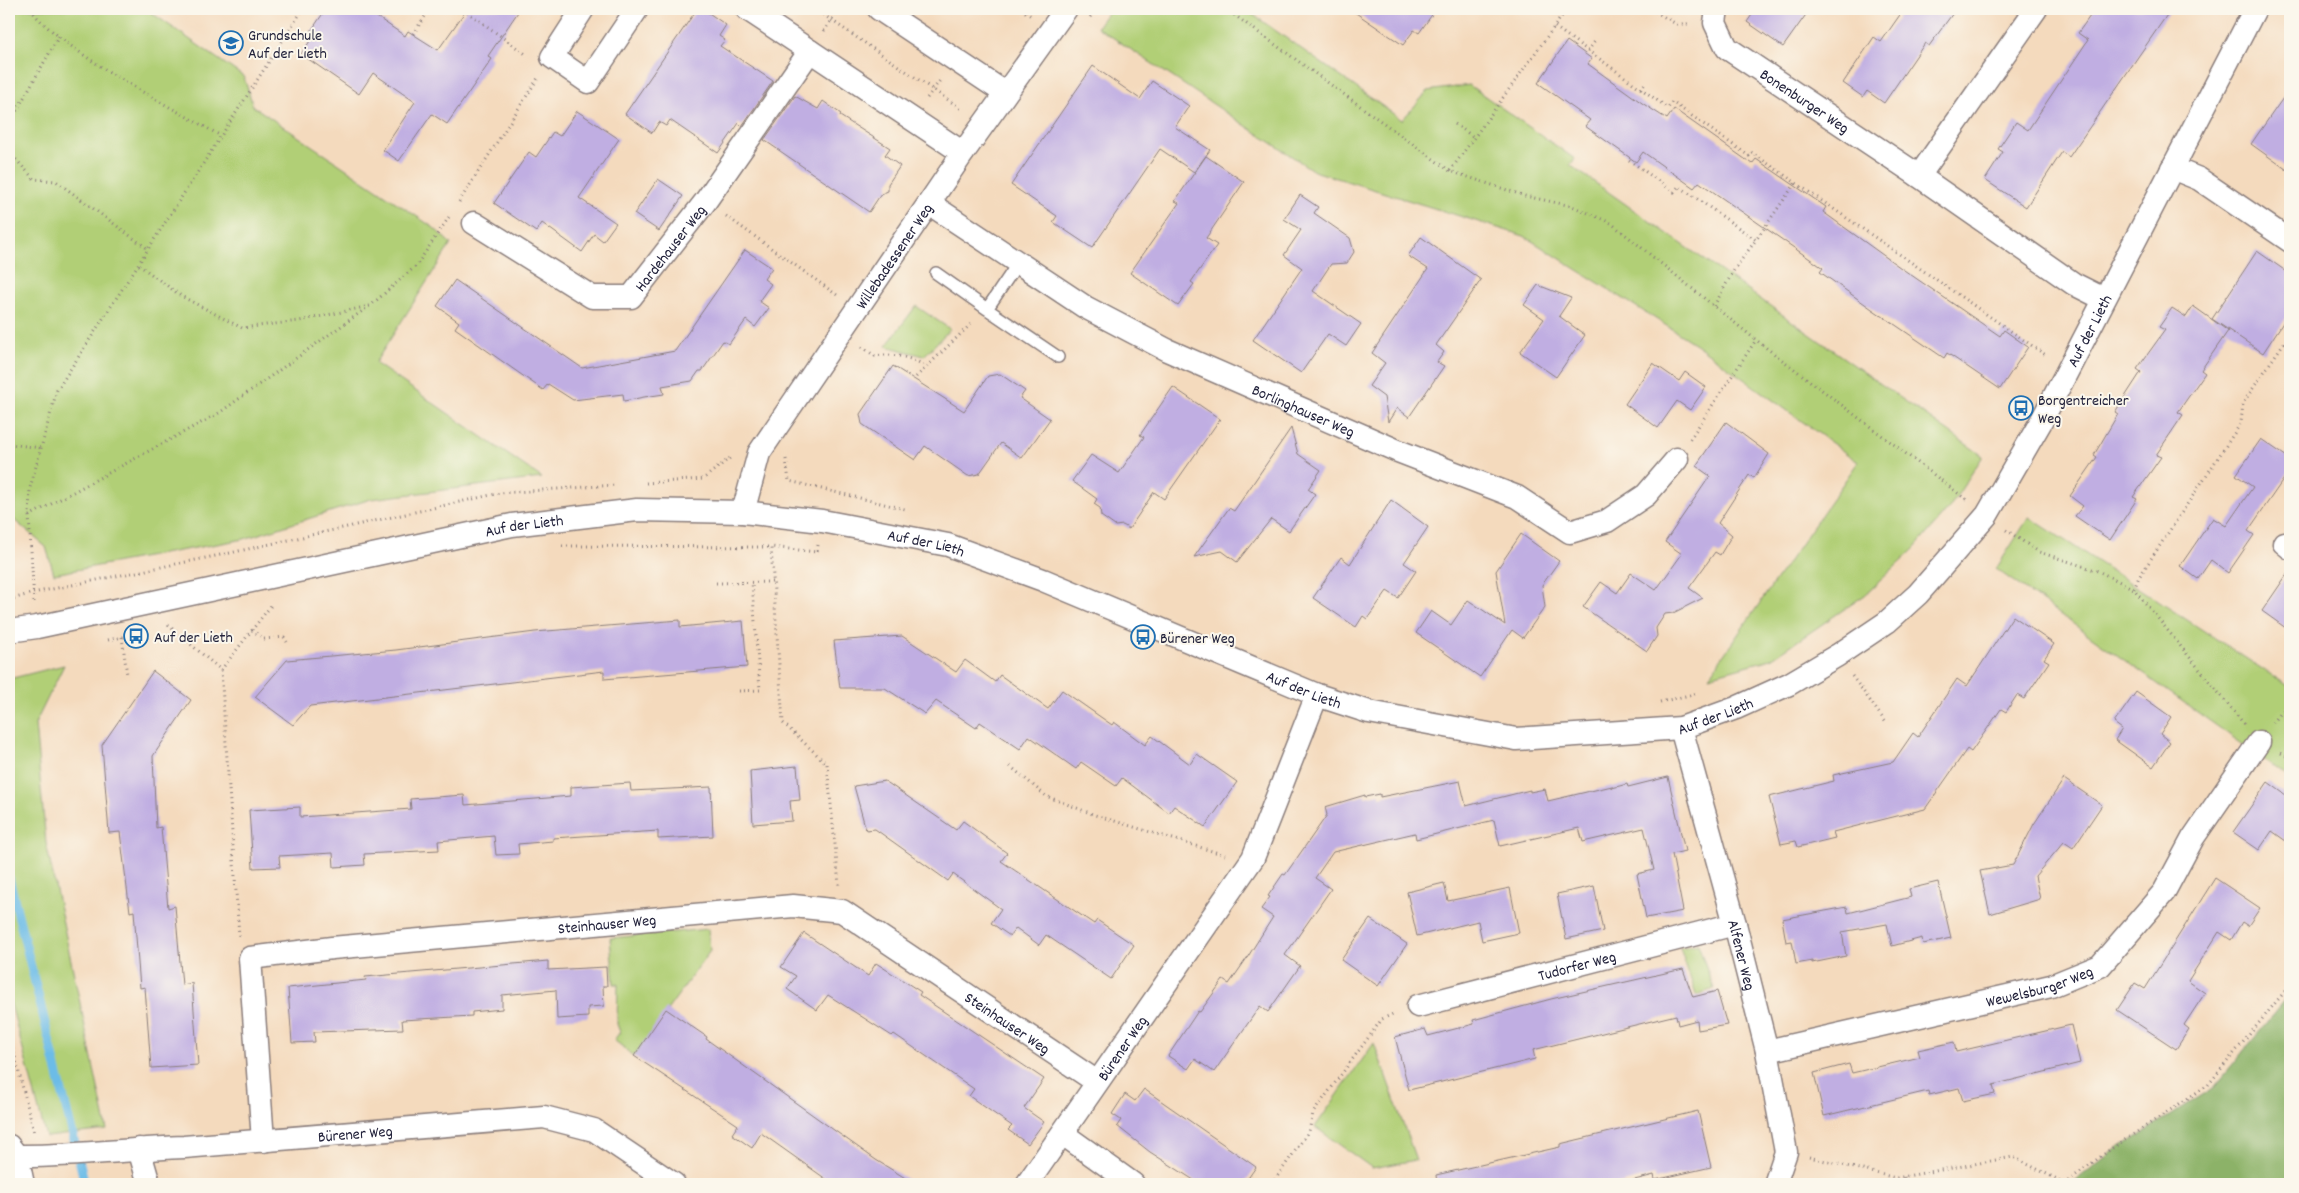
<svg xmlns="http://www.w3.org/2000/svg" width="2299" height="1193" viewBox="0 0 2299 1193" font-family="Dekko,sans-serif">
<rect width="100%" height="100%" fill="#fbf7ec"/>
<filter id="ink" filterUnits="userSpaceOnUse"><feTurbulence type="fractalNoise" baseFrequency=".02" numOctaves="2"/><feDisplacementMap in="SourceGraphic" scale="10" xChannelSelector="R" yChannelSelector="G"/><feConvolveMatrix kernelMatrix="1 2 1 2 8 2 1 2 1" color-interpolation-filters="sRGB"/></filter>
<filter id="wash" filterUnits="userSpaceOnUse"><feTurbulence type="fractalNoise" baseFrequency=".0096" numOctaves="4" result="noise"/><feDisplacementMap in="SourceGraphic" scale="20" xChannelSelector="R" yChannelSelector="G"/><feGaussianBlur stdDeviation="1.12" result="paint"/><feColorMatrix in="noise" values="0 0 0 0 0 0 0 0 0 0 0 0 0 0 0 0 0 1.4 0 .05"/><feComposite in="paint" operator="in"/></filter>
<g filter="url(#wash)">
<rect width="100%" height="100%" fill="#f4dabd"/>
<path fill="#b1cf76" stroke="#6a7858" d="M 9,9 L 146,9 L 244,77 L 253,106 L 434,228 L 451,244 L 375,363 L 542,478 L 371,499 L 244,539 L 54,574 L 46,547 L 13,519 L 15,494 L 9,490 Z
M 1110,9 L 1245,9 L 1402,120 L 1428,91 L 1469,85 L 1575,159 L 1570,165 L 1983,456 L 1949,508 L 1914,549 L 1865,595 L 1771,659 L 1709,676 L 1858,462 L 1697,345 L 1524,236 L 1314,171 L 1097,27 Z
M 916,306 L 950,329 L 924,356 L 886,346 Z
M 2029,517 L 2290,687 L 2290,778 L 1996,569 Z
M 64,665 L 35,724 L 46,843 L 107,1130 L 46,1137 L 9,997 L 9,679 Z
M 708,929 L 710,951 L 634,1056 L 614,1040 L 620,1032 L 617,1024 L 618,984 L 614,984 L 610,938 Z
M 1698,944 L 1714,989 L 1696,995 L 1680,948 Z
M 1374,1043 L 1416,1160 L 1372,1168 L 1315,1127 Z"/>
<path fill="#8cb267" stroke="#576a51" d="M 2290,995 L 2290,1184 L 2071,1184 L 2112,1152 L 2212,1089 Z"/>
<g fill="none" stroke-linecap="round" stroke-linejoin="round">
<path stroke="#6cbce7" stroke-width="9" d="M 9,878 L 85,1184"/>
</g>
<g id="blocks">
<path fill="#c0aee2" d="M 326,9 L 365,9 L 405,36 L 408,31 L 438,50 L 467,9 L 520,9 L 488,56 L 492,59 L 447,124 L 432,114 L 399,161 L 383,150 L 415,102 L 373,73 L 359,94 L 301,54 L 315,34 L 311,31 Z
M 697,9 L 703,9 L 726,25 L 719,36 L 725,40 L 720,46 L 773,81 L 742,126 L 739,123 L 718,153 L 670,120 L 666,126 L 659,122 L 652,133 L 625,114 Z
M 1350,9 L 1436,9 L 1419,33 L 1414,30 L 1403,45 Z
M 1756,9 L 1810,9 L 1783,47 L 1747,22 Z
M 1904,9 L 1956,9 L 1929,46 L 1925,43 L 1884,103 L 1867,91 L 1863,97 L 1843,83 L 1874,37 L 1881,42 Z
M 2095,9 L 2171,9 L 2069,157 L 2062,152 L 2026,207 L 1985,180 L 2003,152 L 1998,149 L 2016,122 L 2028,130 L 2088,40 L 2078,33 Z
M 1567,41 L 1592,59 L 1588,64 L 1642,103 L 1667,119 L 1674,109 L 1752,164 L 1756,159 L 1826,207 L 1823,212 L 1901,268 L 2000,336 L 2004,330 L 2028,347 L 2000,389 L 1947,353 L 1944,358 L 1872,309 L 1820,272 L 1823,268 L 1699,182 L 1694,188 L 1643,152 L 1636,162 L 1585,126 L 1590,120 L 1538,83 Z
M 1093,66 L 1140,99 L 1152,81 L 1189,106 L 1175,127 L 1210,150 L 1194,172 L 1160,149 L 1092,248 L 1053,222 L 1057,216 L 1011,185 Z
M 2290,88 L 2290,172 L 2251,144 Z
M 795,96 L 818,109 L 823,101 L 841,114 L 840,116 L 890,148 L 885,155 L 900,166 L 888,184 L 888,191 L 881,194 L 869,212 L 764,140 Z
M 577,111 L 619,139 L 579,198 L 616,223 L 603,241 L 594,234 L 582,252 L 542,223 L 536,232 L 494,203 L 529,152 L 536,157 L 553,132 L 560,136 Z
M 1206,156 L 1244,182 L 1206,238 L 1217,245 L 1191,282 L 1194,284 L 1178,306 L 1130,273 L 1179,203 L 1175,201 Z
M 658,179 L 683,196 L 659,231 L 634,214 Z
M 1300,195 L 1318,207 L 1314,213 L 1350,238 L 1354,252 L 1347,263 L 1331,264 L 1313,291 L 1361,324 L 1346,346 L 1328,334 L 1301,373 L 1253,340 L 1302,268 L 1284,255 L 1301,230 L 1284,219 Z
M 1421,237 L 1481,280 L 1436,345 L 1444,352 L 1437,362 L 1444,366 L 1409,417 L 1397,408 L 1388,422 L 1384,397 L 1369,386 L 1385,363 L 1372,353 L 1428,269 L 1408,256 Z
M 745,250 L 772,268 L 764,279 L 771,284 L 759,301 L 769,308 L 755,327 L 746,320 L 729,344 L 723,341 L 702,371 L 699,371 L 692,381 L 662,386 L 664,394 L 644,397 L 624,401 L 623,394 L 573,400 L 548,384 L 543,390 L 455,328 L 459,322 L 437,306 L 455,280 L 582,368 L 675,351 Z
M 2257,251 L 2290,274 L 2290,312 L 2263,353 L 2212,319 Z
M 1538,285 L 1571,298 L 1559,316 L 1585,335 L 1556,377 L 1520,352 L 1544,319 L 1524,305 Z
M 2193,306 L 2228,331 L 2201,370 L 2205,373 L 2178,412 L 2183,415 L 2156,455 L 2161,457 L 2133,497 L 2137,499 L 2110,540 L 2075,516 L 2083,506 L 2070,496 L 2097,457 L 2094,455 L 2118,414 L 2115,412 L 2141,372 L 2137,369 L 2165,330 L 2159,327 L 2166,317 L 2172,308 L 2186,317 Z
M 1653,363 L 1679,381 L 1685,372 L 1706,387 L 1690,410 L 1677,401 L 1658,428 L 1625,404 Z
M 893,366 L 964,411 L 988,376 L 1000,374 L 1025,391 L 1020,398 L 1050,419 L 1022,458 L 1001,443 L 979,474 L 968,476 L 925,446 L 915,460 L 862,424 L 860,414 Z
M 1173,387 L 1220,419 L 1164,499 L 1154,492 L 1129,529 L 1123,525 L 1115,526 L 1101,516 L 1100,508 L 1094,504 L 1097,499 L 1072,481 L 1091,455 L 1119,473 L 1144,437 L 1140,435 Z
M 1726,422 L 1769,454 L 1754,478 L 1749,475 L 1718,523 L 1732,535 L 1720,555 L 1715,552 L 1689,588 L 1703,598 L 1673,613 L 1665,614 L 1656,628 L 1657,636 L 1647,651 L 1583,607 L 1601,582 L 1617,593 L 1631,573 L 1656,590 L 1682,554 L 1665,542 L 1710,476 L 1696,466 Z
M 1291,428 L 1298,454 L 1321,470 L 1308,489 L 1315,494 L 1289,531 L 1271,519 L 1237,562 L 1222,551 L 1194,557 L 1229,508 L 1234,511 Z
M 2261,439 L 2290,459 L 2290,470 L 2248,531 L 2254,535 L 2228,573 L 2211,560 L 2198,579 L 2180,566 L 2213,518 L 2226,526 L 2253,487 L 2236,475 Z
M 1391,500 L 1428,527 L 1404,563 L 1416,571 L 1398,598 L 1387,591 L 1367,619 L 1363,616 L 1356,627 L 1313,598 L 1341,557 L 1350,564 Z
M 1521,534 L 1559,561 L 1542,585 L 1545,607 L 1523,638 L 1512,630 L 1480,677 L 1416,633 L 1431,611 L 1451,625 L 1468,600 L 1505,625 L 1496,571 Z
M 2290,570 L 2290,631 L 2262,611 Z
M 2013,616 L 2054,644 L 2044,659 L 2049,662 L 2024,699 L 2017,695 L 2006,712 L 2001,709 L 1971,752 L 1967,749 L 1925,809 L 1833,832 L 1835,838 L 1798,847 L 1796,841 L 1781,844 L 1769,797 L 1834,781 L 1833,775 L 1893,762 L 1913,733 L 1918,737 L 1957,679 L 1967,686 Z
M 680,620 L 680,627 L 743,621 L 747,667 L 604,679 L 604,671 L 310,706 L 293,725 L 255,697 L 287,660 L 396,650 L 535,632 Z
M 902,636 L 956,672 L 965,660 L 995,682 L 1000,675 L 1048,709 L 1062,690 L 1112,725 L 1114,722 L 1145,745 L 1152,736 L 1190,764 L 1197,754 L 1237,782 L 1205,827 L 1174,806 L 1169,813 L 1122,778 L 1116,786 L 1081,762 L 1076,769 L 1029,736 L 1020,749 L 980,722 L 976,728 L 936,701 L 925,714 L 885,688 L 840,688 L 834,641 Z
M 153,671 L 191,700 L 153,756 L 156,828 L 161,827 L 168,908 L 175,906 L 182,985 L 192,983 L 198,1065 L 151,1068 L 145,987 L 140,988 L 134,911 L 130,912 L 120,832 L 109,833 L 102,745 Z
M 2136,692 L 2171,717 L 2160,734 L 2170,742 L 2153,767 L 2115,740 L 2122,729 L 2114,723 Z
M 797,766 L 800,800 L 790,801 L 792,821 L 753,824 L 750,771 Z
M 1668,777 L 1685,851 L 1672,854 L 1683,911 L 1646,918 L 1637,874 L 1654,870 L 1644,828 L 1583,842 L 1579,828 L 1500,846 L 1494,820 L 1416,839 L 1415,833 L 1333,852 L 1315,878 L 1331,889 L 1285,955 L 1300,966 L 1268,1012 L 1260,1006 L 1214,1072 L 1195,1059 L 1188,1069 L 1168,1056 L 1198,1011 L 1200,1012 L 1223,980 L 1229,984 L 1247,958 L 1273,917 L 1261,909 L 1270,897 L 1268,896 L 1283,874 L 1285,875 L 1327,815 L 1325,807 L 1365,795 L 1365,797 L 1380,794 L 1380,797 L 1460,781 L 1466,806 L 1530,790 L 1530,792 L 1545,789 L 1548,801 L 1612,786 L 1612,788 L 1627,784 L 1628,787 Z
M 2064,779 L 2102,805 L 2073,848 L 2064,842 L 2035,876 L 2040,899 L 1990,914 L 1980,871 L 2013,865 L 2034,824 Z
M 885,781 L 956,830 L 963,821 L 1007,853 L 1001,861 L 1094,924 L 1097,920 L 1134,945 L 1111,979 L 1046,935 L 1039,945 L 1016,928 L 1010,936 L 991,923 L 1001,909 L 953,874 L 948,881 L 875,829 L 866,830 L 854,786 Z
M 2268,782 L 2290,798 L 2290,844 L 2272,831 L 2259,850 L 2233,832 Z
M 630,783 L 631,791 L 711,787 L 713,836 L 658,839 L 658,831 L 553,838 L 553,841 L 518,844 L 519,854 L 496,855 L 494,836 L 438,841 L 439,850 L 364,854 L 365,865 L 334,867 L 333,853 L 279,856 L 280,867 L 253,868 L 249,810 L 300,807 L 300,817 L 411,809 L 410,799 L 464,795 L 465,805 L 571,796 L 571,787 Z
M 2215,878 L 2260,908 L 2248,926 L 2242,922 L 2231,940 L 2219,932 L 2188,981 L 2205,993 L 2184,1025 L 2189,1029 L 2176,1049 L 2117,1010 L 2135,983 L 2145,989 Z
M 1938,882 L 1951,938 L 1923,944 L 1922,938 L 1892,946 L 1887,924 L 1842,932 L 1846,956 L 1812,963 L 1812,961 L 1796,964 L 1792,941 L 1786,942 L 1782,919 L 1847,907 L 1848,913 L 1911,897 L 1909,889 Z
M 1444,883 L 1448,901 L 1510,888 L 1519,933 L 1482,941 L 1478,921 L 1417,936 L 1407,892 Z
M 1594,886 L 1603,931 L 1566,939 L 1557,894 Z
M 1370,919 L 1407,944 L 1378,986 L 1341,960 Z
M 804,933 L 868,976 L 876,963 L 921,992 L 919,995 L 1044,1079 L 1024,1108 L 1044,1122 L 1028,1144 L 1008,1130 L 1012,1126 L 969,1096 L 974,1089 L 894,1034 L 892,1036 L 828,995 L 817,1010 L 787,989 L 796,976 L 781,967 Z
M 548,961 L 548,970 L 606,967 L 607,986 L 603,986 L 604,1006 L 588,1007 L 588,1017 L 557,1019 L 556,990 L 502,995 L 502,1009 L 472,1012 L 472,1016 L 402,1020 L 403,1029 L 314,1032 L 315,1042 L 292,1043 L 288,988 L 366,980 L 365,977 Z
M 1683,969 L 1693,997 L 1717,991 L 1727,1025 L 1698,1030 L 1697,1020 L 1678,1025 L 1676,1015 L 1533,1050 L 1535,1059 L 1409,1090 L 1395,1037 L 1425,1029 L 1428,1036 L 1474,1024 L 1473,1020 L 1551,999 Z
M 666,1009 L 707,1037 L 706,1039 L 876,1160 L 915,1184 L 833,1184 L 761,1133 L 752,1148 L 732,1134 L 738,1125 L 634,1056 Z
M 2071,1025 L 2080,1063 L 1993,1085 L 1995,1094 L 1963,1101 L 1959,1088 L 1929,1095 L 1928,1091 L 1824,1116 L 1814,1073 L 1849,1064 L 1852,1073 L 1920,1057 L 1918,1050 L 1954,1042 L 1956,1052 Z
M 1144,1089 L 1256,1167 L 1244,1184 L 1200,1184 L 1150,1152 L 1117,1126 L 1121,1120 L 1112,1114 L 1125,1094 L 1135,1101 Z
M 1698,1111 L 1711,1167 L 1655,1180 L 1654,1175 L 1619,1184 L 1437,1184 L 1436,1175 L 1560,1147 L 1560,1144 Z"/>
</g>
</g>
<g filter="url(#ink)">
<use href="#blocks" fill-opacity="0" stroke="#8b7e7c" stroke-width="1"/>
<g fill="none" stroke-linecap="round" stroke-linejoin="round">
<g stroke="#8b7e7c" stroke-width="14">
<path id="service" d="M 1018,263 L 987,309 L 1058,357
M 936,273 L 987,309"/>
</g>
<g stroke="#8b7e7c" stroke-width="25">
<g id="minor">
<path d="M 583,9 L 552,57 L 588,82 L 637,9"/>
<path d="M 747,9 L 963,153"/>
<path d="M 879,9 L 1005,93"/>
<path id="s1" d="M 1717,9 L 1715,23 L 1727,48 L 1919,176 L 2074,284 L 2104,299"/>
<path d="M 2172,168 L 2199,179 L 2290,241"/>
<path d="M 1919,176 L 2036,9"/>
<path id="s2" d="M 930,204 L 1085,307 L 1167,350 L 1398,451 L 1517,497 L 1570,532 L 1607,521 L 1646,495 L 1677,459"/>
<path id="s3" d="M 474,223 L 592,297 L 631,297 L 705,202 L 810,51"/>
<path id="s4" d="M 743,512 L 759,453 L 963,153 L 1066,9"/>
<path d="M 2284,543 L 2290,548"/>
<path id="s5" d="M 9,631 L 37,627 L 512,525 L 637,510 L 743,512 L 822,521 L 948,545 L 1043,580 L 1317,695 L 1369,712 L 1516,739 L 1681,728 L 1736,708 L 1789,684 L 1838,655 L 1887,622 L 1918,594 L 1987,515 L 2042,420 L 2255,9"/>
<path id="s6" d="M 1681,728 L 1735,924 L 1767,1051 L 1786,1152 L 1775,1184"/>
<path id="s7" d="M 1418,1006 L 1735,924"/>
<path id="s8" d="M 1767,1051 L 2051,986 L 2100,966 L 2164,892 L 2193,838 L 2259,742"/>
<path d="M 1063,1134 L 1133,1184"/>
<path id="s9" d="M 263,1141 L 250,958 L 332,948 L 793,906 L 842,911 L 1097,1082"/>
<path d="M 9,1146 L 17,1156 L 23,1184"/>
<path d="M 139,1149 L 149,1184"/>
<path id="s10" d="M 17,1156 C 73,1157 128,1149 184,1147 L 544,1117 L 594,1130 L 674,1184"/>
<path id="s11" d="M 1027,1184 L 1253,858 L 1317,695"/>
</g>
</g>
<path stroke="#8b7e7c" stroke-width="3" stroke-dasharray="1 4" stroke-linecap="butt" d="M 31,9 C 39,22 55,33 67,43 C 115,79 169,106 221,136
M 463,9 L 527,55
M 815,9 L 963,110
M 1021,9 L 1031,16
M 1226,9 L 1450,171 L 1525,196 L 1572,206 L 1611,223 L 1756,340 L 1967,500
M 1651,9 L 1676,24 L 1690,24
M 1090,17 L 1096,9
M 1555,27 L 1668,108 L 1672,102 L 1749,156 L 1751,152 L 2047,356
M 824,31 L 839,9
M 413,34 L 430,9
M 1588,51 L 1595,41
M 1641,89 L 1646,82
M 927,98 L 941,79
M 9,124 L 59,36
M 1455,124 L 1475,138
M 9,152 L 34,179 L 56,181 L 148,249
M 1629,160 L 1674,192 L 1679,186 L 1756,240 L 1796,182
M 1450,171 L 1567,9
M 459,202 L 538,78
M 726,216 L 837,295
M 139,265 L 181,296 L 242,328 L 299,321 L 370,306 L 416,266 L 449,217
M 1714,306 L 1734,270 L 1756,240
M 862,347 L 875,356 C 891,353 913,357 926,367
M 916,377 L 972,323
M 1690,439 L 1756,340
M 9,444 L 41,448
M 786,459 L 789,481 L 905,509
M 646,483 L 703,479 L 730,458
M 29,516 L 219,413 L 368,307
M 2006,530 L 2039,552 L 2098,571 L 2134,589 L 2244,724
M 818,545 L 817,552 L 771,547 L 783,723 L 827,764 L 839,885
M 562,546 L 771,547
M 716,583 L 773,582
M 2134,589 L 2139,577 L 2241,423 L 2243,403 L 2290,334
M 9,600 L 33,593 L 230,553 L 500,493 L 615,485
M 34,602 L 29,516 L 30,488 L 57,390 L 303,9
M 168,625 L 221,670 L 239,936
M 252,630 L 264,639 L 284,637 L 287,642
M 122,637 L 127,675
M 108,640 L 146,632
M 221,670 L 273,603
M 1852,676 L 1887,724
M 739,691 L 760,690 L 752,582
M 1660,702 L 1698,693
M 2273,723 L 2290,701
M 2281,753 L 2290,758
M 1010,766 L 1046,796 L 1095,815 L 1225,855
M 9,1033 L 34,1132
M 1809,1157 L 1896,1178 L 2013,1157 L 2065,1183
M 1904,1177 L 1906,1184
M 1272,1184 L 1309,1131 L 1313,1113 L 1382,1019 L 1395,1013
M 2064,1184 L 2111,1149 L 2208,1085 L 2290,985"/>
<use href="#service" stroke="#fff" stroke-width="11"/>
<use href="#minor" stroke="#fff" stroke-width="22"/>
</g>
</g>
<defs>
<g id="school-ring" transform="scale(1.25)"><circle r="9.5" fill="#fbf7ec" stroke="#1f6fb2" stroke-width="1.5"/><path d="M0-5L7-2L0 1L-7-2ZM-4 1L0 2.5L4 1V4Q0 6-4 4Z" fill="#1f6fb2"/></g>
<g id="bus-ring" transform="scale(1.25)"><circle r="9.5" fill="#fbf7ec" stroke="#1f6fb2" stroke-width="1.5"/><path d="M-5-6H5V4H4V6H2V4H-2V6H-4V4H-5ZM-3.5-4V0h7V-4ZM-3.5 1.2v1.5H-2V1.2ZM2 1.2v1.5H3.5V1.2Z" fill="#1f6fb2"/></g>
</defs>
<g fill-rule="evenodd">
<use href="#school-ring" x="231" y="43"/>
<use href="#bus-ring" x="2021" y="408"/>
<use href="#bus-ring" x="136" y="636"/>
<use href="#bus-ring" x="1143" y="637"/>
</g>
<g text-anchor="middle" stroke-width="4" stroke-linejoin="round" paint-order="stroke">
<g font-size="16" fill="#22223b" stroke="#fbf7ec" text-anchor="start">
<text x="248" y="40">Grundschule<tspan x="248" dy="18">Auf der Lieth</tspan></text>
<text x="2038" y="405">Borgentreicher<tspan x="2038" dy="18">Weg</tspan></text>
<text x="154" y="642">Auf der Lieth</text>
<text x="1160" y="643">Bürener Weg</text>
</g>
<g font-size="16" fill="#22223b" stroke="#fbf7ec">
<text dy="6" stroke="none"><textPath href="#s1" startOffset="136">Bonenburger Weg</textPath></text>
<text dy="6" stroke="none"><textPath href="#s3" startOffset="241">Hardehauser Weg</textPath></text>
<text dy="6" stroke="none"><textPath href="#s4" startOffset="300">Willebadessener Weg</textPath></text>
<text dy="6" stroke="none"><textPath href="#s5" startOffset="2312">Auf der Lieth</textPath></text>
<text dy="6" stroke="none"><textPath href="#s2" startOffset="428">Borlinghauser Weg</textPath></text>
<text dy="6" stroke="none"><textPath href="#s5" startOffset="526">Auf der Lieth</textPath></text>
<text dy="6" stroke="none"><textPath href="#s5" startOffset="932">Auf der Lieth</textPath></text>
<text dy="6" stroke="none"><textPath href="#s5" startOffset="1338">Auf der Lieth</textPath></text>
<text dy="6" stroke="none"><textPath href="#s5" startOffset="1758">Auf der Lieth</textPath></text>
<text dy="6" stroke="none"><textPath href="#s9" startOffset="542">Steinhauser Weg</textPath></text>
<text dy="6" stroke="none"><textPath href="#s6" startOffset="235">Alfener Weg</textPath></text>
<text dy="6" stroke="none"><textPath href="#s7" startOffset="164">Tudorfer Weg</textPath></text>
<text dy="6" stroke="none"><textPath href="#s8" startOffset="280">Wewelsburger Weg</textPath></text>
<text dy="6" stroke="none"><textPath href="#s9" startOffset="978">Steinhauser Weg</textPath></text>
<text dy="6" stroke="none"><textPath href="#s11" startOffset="166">Bürener Weg</textPath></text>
<text dy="6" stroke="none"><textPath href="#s10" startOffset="339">Bürener Weg</textPath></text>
</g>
</g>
<rect width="2299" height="1193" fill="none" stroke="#fbf7ec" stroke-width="30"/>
</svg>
